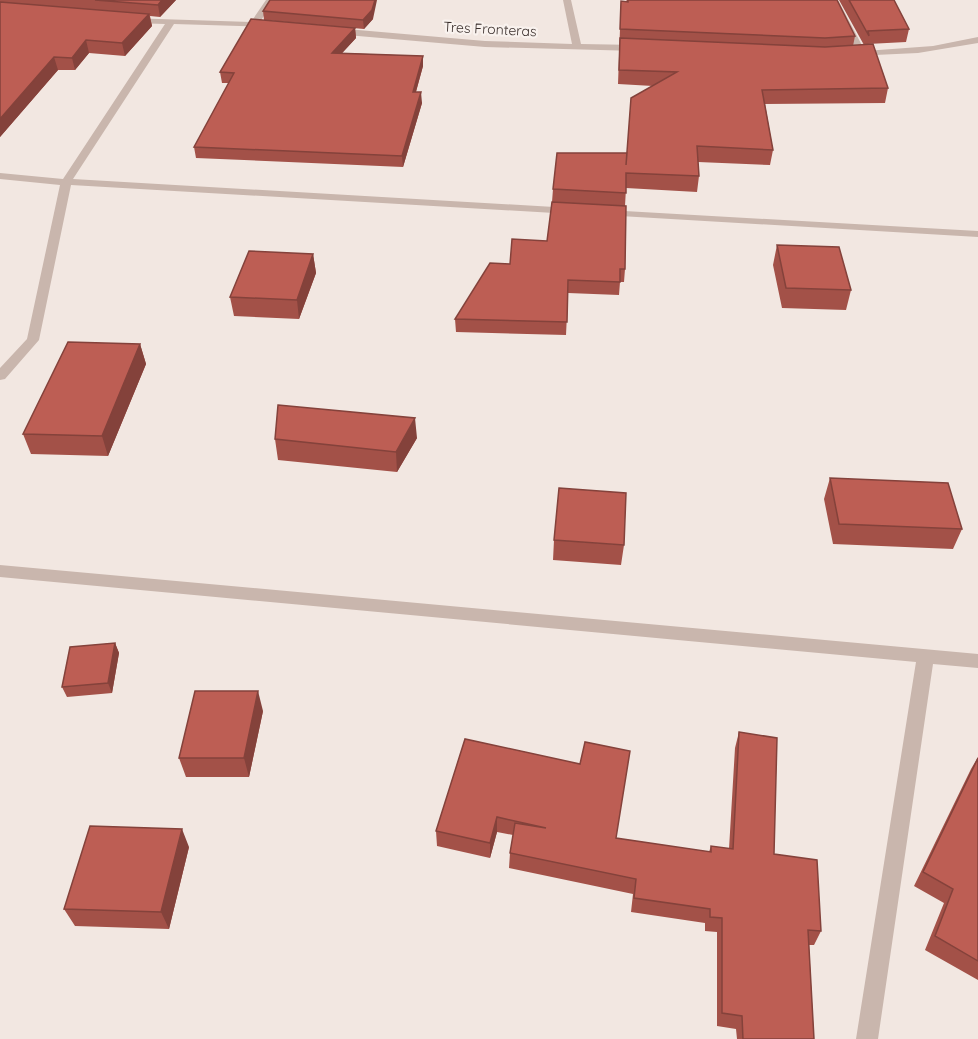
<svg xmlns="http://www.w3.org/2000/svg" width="978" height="1039" viewBox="0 0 978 1039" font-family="Quicksand,sans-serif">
<rect width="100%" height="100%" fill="#f2e7e1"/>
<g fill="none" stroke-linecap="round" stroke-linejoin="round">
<path fill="#c9b6ad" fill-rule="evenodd" d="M 266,0 L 274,0 L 260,22 L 272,23 L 272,27 L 174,24 L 73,179 L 571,208 L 576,211 L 571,214 L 71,185 L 39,340 L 5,379 L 0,380 L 0,368 L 27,339 L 60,185 L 0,179 L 0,173 L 63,179 L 165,24 L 131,23 L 128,22 L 128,18 L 251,22 Z
M 563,0 L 571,0 L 581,44 L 637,45 L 641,48 L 637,51 L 485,47 L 335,34 L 331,31 L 335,28 L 485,41 L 572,44 Z
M 830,0 L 838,0 L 865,51 L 933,46 L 978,37 L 978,43 L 918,53 L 853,56 L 853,52 L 856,51 Z
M 607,210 L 978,231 L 978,237 L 603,215 L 603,211 Z
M 0,565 L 978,654 L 978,668 L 933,664 L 878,1039 L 856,1039 L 916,662 L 0,577 Z"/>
</g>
<path fill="#a35148" d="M 0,0 L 176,0 L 160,17 L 150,16 L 152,26 L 125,56 L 89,53 L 75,70 L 58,70 L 0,137 Z
M 626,0 L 837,0 L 855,36 L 853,46 L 864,45 L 839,0 L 894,0 L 909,29 L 906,42 L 868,44 L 888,88 L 885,103 L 765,104 L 773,150 L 770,165 L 698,162 L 699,176 L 697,192 L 626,188 L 625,206 L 625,269 L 624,282 L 620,282 L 619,295 L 568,293 L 566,335 L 456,332 L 455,319 L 547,241 L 552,202 L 553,189 L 627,159 L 653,86 L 618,84 L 621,1 L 627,1 Z
M 263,11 L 373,19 L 364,29 L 264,20 Z
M 355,28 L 356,38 L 342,53 L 423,56 L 423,66 L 416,92 L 422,103 L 403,167 L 196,158 L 194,147 L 229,83 L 222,83 L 220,72 Z
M 777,245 L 851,290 L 846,310 L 782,308 L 773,265 Z
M 313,254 L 316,273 L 299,319 L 234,316 L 230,297 Z
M 140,344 L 146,364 L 108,456 L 31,454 L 23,434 Z
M 417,438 L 397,472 L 278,460 L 275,439 Z
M 830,478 L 962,529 L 953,549 L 833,544 L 824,499 Z
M 554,540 L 624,545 L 621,565 L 553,560 Z
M 115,643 L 119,653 L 112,693 L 67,697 L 62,687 Z
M 263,711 L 249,777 L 186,777 L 179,758 Z
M 739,732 L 774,854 L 821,931 L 814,945 L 809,945 L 814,1039 L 737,1039 L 736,1029 L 717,1026 L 717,932 L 705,931 L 705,923 L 631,912 L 633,894 L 509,868 L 510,853 L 513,835 L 497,832 L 490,858 L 437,846 L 436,831 L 465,739 L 616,838 L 709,852 L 711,846 L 729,849 L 735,748 Z
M 978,757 L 978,980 L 925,950 L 944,903 L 914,886 L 971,769 Z
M 189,847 L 169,929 L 75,926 L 64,909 Z"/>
<path fill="#84423b" d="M 162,0 L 176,0 L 160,17 L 158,5 Z
M 375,0 L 377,0 L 373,19 L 364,29 L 363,20 Z
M 149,14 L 152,26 L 125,56 L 122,43 Z
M 355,28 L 356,38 L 333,63 L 332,53 Z
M 86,40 L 89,53 L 75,70 L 72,58 Z
M 423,56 L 423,66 L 413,102 L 413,92 Z
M 54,57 L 58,70 L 0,137 L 0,119 Z
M 421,92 L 422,103 L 403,167 L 402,156 Z
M 313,254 L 316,273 L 299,319 L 297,300 Z
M 140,344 L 146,364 L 108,456 L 102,436 Z
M 415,418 L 417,438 L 397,472 L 396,452 Z
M 115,643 L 119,653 L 112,693 L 108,683 Z
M 258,691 L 263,711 L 249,777 L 244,758 Z
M 497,817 L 497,832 L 490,858 L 490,843 Z
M 182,829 L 189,847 L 169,929 L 161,912 Z"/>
<path fill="#bd5e54" stroke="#84423b" stroke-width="1.5" d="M 95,0 L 162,0 L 158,5 Z
M 270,0 L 375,0 L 372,10 L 363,20 L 263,11 Z
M 628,0 L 837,0 L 855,36 L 825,38 L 620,29 L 621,1 L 628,2 Z
M 849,0 L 894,0 L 909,29 L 868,31 L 869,36 Z
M 0,2 L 149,14 L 122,43 L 86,40 L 72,58 L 54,57 L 0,119 Z
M 251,19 L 355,28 L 332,53 L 423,56 L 413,92 L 421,92 L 402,156 L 194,147 L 234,73 L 220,72 Z
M 620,38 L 825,47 L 873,44 L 888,88 L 762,90 L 773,150 L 697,146 L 699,176 L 626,173 L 626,193 L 553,189 L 557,153 L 627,153 L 626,165 L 631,98 L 677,72 L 619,70 Z
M 552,202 L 626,206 L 625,269 L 620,269 L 620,282 L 568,280 L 567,322 L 455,319 L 490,263 L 510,264 L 512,239 L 547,241 Z
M 777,245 L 839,247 L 851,290 L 786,288 Z
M 249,251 L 313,254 L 297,300 L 230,297 Z
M 68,342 L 140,344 L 102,436 L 23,434 Z
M 278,405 L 415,418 L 396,452 L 275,439 Z
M 830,478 L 948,483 L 962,529 L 839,524 Z
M 559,488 L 626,493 L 624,545 L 554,540 Z
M 115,643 L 108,683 L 62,687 L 70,647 Z
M 195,691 L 258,691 L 244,758 L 179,758 Z
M 739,732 L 777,738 L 774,854 L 817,860 L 821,931 L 808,930 L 814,1039 L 743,1039 L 742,1016 L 722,1013 L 722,918 L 710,917 L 710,909 L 634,898 L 636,879 L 510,853 L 515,823 L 546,828 L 497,817 L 490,843 L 436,831 L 465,739 L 580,764 L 585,742 L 630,751 L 616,838 L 711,852 L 711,846 L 733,849 Z
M 978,758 L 978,961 L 935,936 L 953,889 L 923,872 Z
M 90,826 L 182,829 L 161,912 L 64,909 Z"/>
<g text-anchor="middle" stroke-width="4.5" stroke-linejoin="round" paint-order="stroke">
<g font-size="14" fill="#392e2b" stroke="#f9f2ee">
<text transform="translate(490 29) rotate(3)" y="5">Tres Fronteras</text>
</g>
</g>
</svg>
